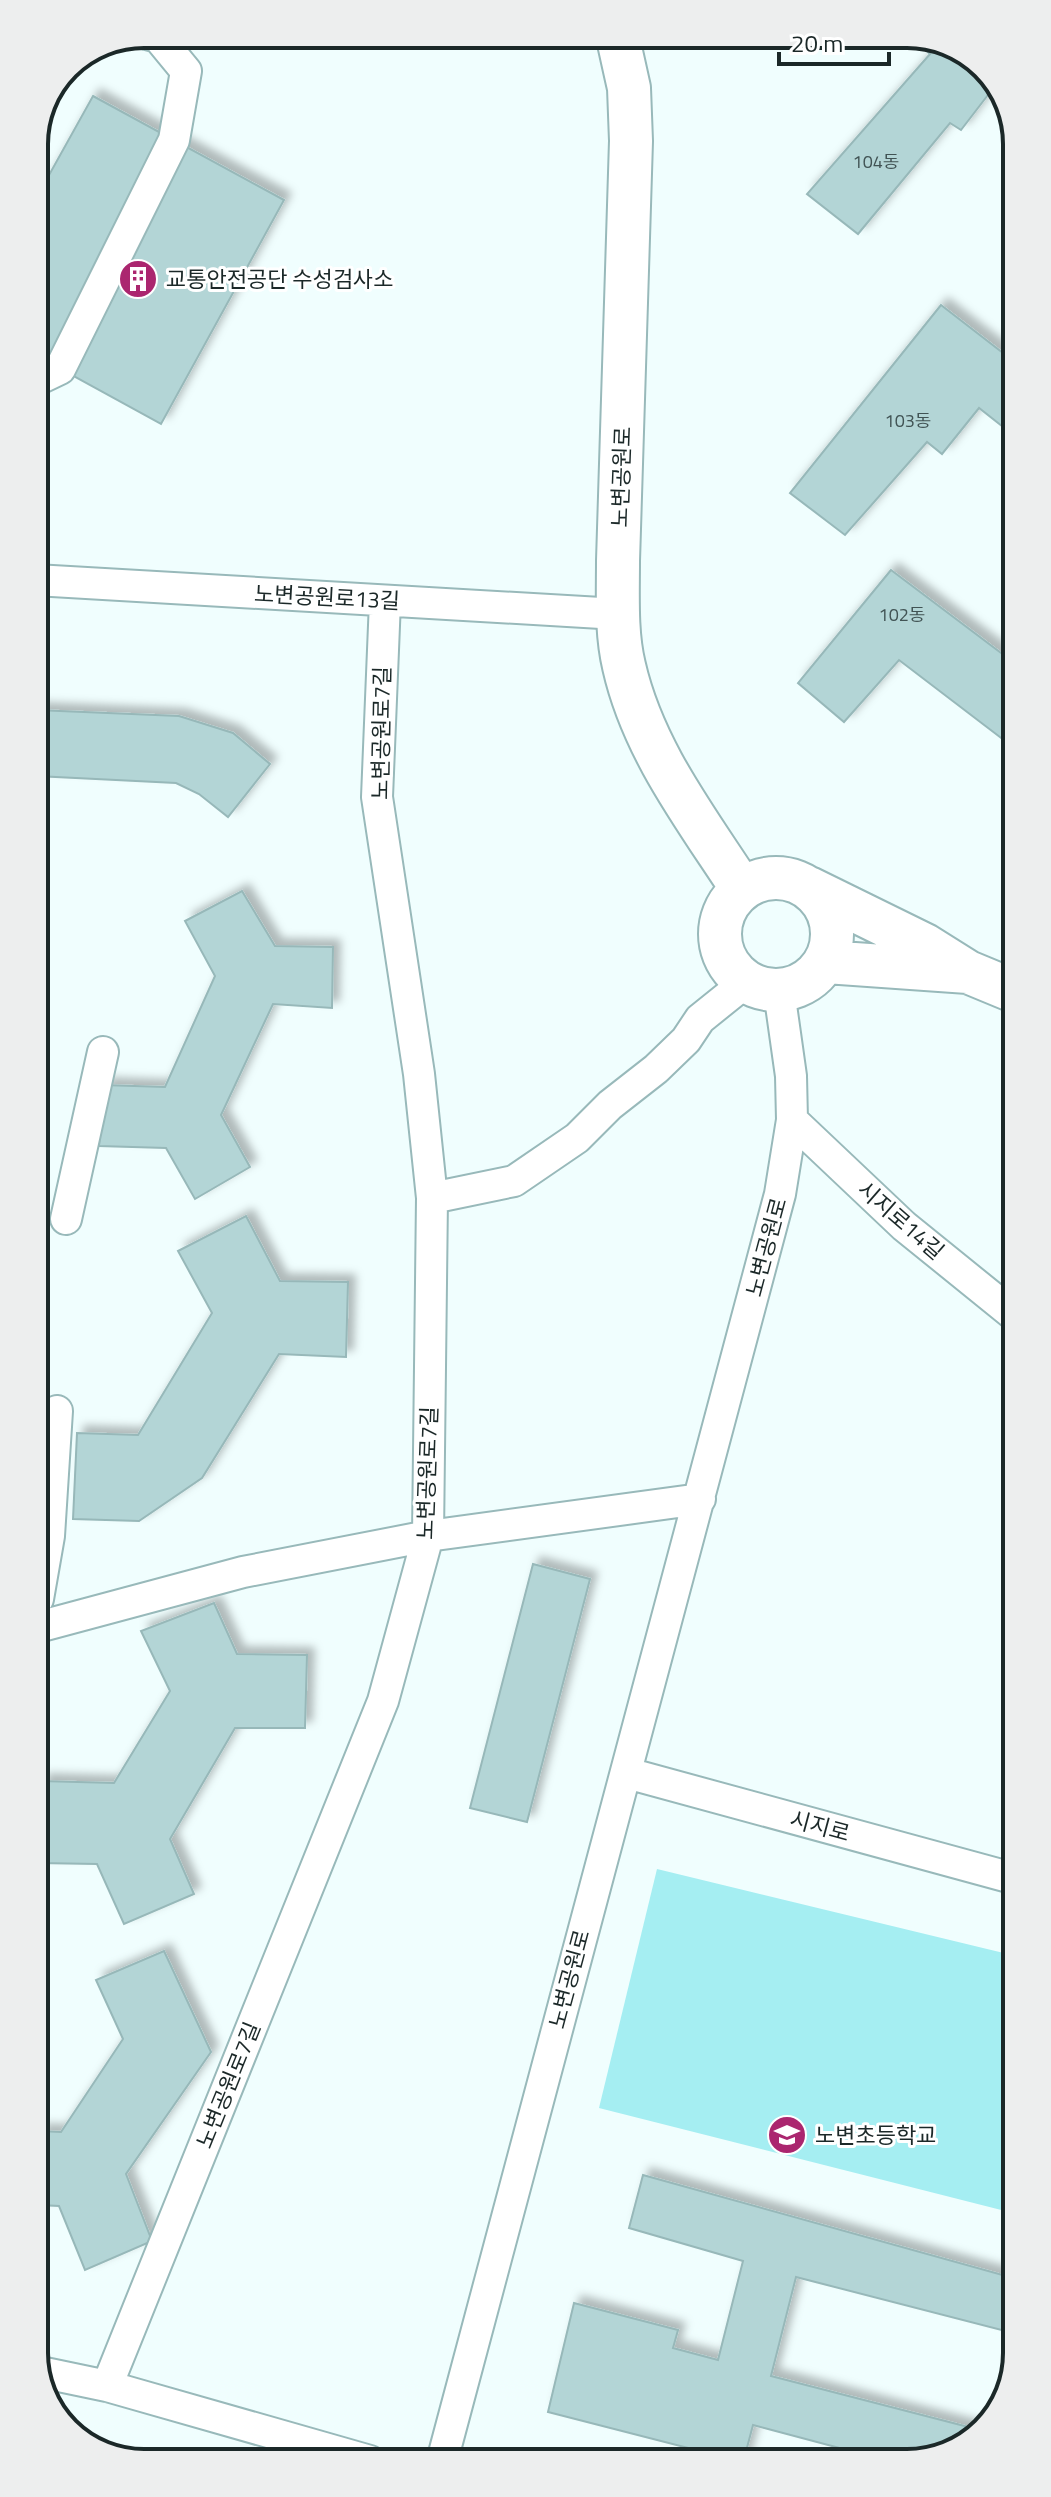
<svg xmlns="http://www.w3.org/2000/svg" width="1051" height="2497" viewBox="0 0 1051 2497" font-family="'Titillium Web','Noto Sans KR',sans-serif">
<defs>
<filter id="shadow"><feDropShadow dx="7" dy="-7" stdDeviation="4" flood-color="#0004"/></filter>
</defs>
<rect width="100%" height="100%" fill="#f0fefe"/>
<path fill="#a5eef2" d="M 657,1869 L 1016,1956 L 1017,2214 L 599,2108 Z"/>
<path fill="#b3d5d6" stroke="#97b8b9" stroke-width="2" filter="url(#shadow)" d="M 925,38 L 975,57 L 1006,101 L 991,91 L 961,130 L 950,123 L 858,234 L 807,194 L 930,54 L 920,45 Z
M 93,96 L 284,200 L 161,424 L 35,355 L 34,202 Z
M 941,305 L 1012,360 L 1012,434 L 979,408 L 942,454 L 927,442 L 845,535 L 790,493 Z
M 891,570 L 1013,662 L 1013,747 L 899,660 L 844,722 L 798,683 Z
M 36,710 L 179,716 L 233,733 L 270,764 L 228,817 L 199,794 L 176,783 L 36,776 Z
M 242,891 L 275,946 L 333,947 L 332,1008 L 273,1004 L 221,1115 L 250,1167 L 195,1199 L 166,1148 L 99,1146 L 103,1085 L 165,1087 L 215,976 L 185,921 Z
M 246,1216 L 280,1281 L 348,1282 L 346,1357 L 279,1354 L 202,1478 L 139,1521 L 73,1519 L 77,1433 L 138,1435 L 212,1313 L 178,1251 Z
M 533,1564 L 590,1579 L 527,1822 L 470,1808 Z
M 214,1603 L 237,1654 L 307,1655 L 305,1728 L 235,1728 L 170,1839 L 194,1894 L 124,1924 L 97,1864 L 38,1863 L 41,1781 L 114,1783 L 170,1691 L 141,1631 Z
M 164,1951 L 211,2052 L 126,2174 L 152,2241 L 85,2270 L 59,2206 L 39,2205 L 39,2131 L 61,2132 L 123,2039 L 96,1980 Z
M 643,2175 L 1017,2279 L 1017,2334 L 796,2277 L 771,2376 L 980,2430 L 942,2457 L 877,2458 L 753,2425 L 744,2459 L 731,2459 L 548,2412 L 574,2303 L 678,2330 L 673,2348 L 718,2360 L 743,2261 L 629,2228 Z"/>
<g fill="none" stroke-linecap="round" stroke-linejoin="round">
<g stroke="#98b9ba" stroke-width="34">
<path id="street" d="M 35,381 L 60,369 L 174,140 L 186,71 L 158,37 L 147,34
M 35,580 L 618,614
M 792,1120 L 904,1226 L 1014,1315
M 432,1198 L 514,1181 L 577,1138 L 610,1105 L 656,1069 L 686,1040 L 700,1019 L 746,982
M 66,1219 L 103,1052
M 38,1599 L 49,1536 L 57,1411
M 38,1627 L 243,1572 L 428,1536 L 700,1499
M 627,1773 L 1016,1879
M 40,2372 L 107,2386 L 370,2461
M 107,2386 L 383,1701 L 428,1536 L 432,1198 L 419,1074 L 377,797 L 385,601
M 442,2461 L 780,1194 L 792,1120 L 791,1076 L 779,991"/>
</g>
<g stroke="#98b9ba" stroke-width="46">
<path id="secondary" d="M 617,34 L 629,88 L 631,141 L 618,561 C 618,596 616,633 624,666 C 643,750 696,818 742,889
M720 934a56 56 0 1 1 112 0a56 56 0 1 1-112 0Z
M 809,888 L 925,945 L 968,972 L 826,962
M 968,972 L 1014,991"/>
</g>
<use href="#street" stroke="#fff" stroke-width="30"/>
<use href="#secondary" stroke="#fff" stroke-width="42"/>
</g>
<defs>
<g id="building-disc" transform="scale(2)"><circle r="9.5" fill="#ab266f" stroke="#fff"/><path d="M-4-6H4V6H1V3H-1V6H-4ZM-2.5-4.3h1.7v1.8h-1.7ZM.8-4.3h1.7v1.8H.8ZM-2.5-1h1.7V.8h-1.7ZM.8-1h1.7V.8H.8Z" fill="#fff"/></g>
<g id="school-disc" transform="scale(2)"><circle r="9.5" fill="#ab266f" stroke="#fff"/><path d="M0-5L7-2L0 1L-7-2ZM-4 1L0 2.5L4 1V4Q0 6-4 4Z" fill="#fff"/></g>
</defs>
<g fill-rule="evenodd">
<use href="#building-disc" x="138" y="279"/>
<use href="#school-disc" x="787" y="2135"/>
</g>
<g text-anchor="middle" stroke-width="6" stroke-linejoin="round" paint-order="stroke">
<g font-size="18" fill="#415354">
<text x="876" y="168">104동</text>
<text x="908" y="427">103동</text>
<text x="902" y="621">102동</text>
</g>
<g font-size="22" fill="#1b2828" stroke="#fff" text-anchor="start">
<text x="166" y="287">교통안전공단 수성검사소</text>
<text x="815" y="2143">노변초등학교</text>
</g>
<g font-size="22" fill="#1b2828" stroke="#fff">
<text transform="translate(621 477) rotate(-88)" y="8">노변공원로</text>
<text transform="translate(327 597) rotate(3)" y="8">노변공원로13길</text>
<text transform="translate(381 733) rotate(-89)" y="8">노변공원로7길</text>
<text transform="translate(901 1220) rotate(41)" y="8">시지로14길</text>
<text transform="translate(766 1247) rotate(-75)" y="8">노변공원로</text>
<text transform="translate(427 1473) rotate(-88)" y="8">노변공원로7길</text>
<text transform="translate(820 1826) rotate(15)" y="8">시지로</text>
<text transform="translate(569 1979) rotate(-75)" y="8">노변공원로</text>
<text transform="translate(228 2085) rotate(-68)" y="8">노변공원로7길</text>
</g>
</g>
<path d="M0 0H1051V2497H0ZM144 48H907A96 96 0 0 1 1003 144V2353A96 96 0 0 1 907 2449H144A96 96 0 0 1 48 2353V144A96 96 0 0 1 144 48Z" fill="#edeeee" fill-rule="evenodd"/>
<path fill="none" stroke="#1b2828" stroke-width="4" d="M144 48H907A96 96 0 0 1 1003 144V2353A96 96 0 0 1 907 2449H144A96 96 0 0 1 48 2353V144A96 96 0 0 1 144 48Z"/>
<path d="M779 52v12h110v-12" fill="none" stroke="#1b2828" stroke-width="4"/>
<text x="791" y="52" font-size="24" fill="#1b2828" stroke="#ffffff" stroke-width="6" paint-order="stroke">20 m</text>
</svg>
